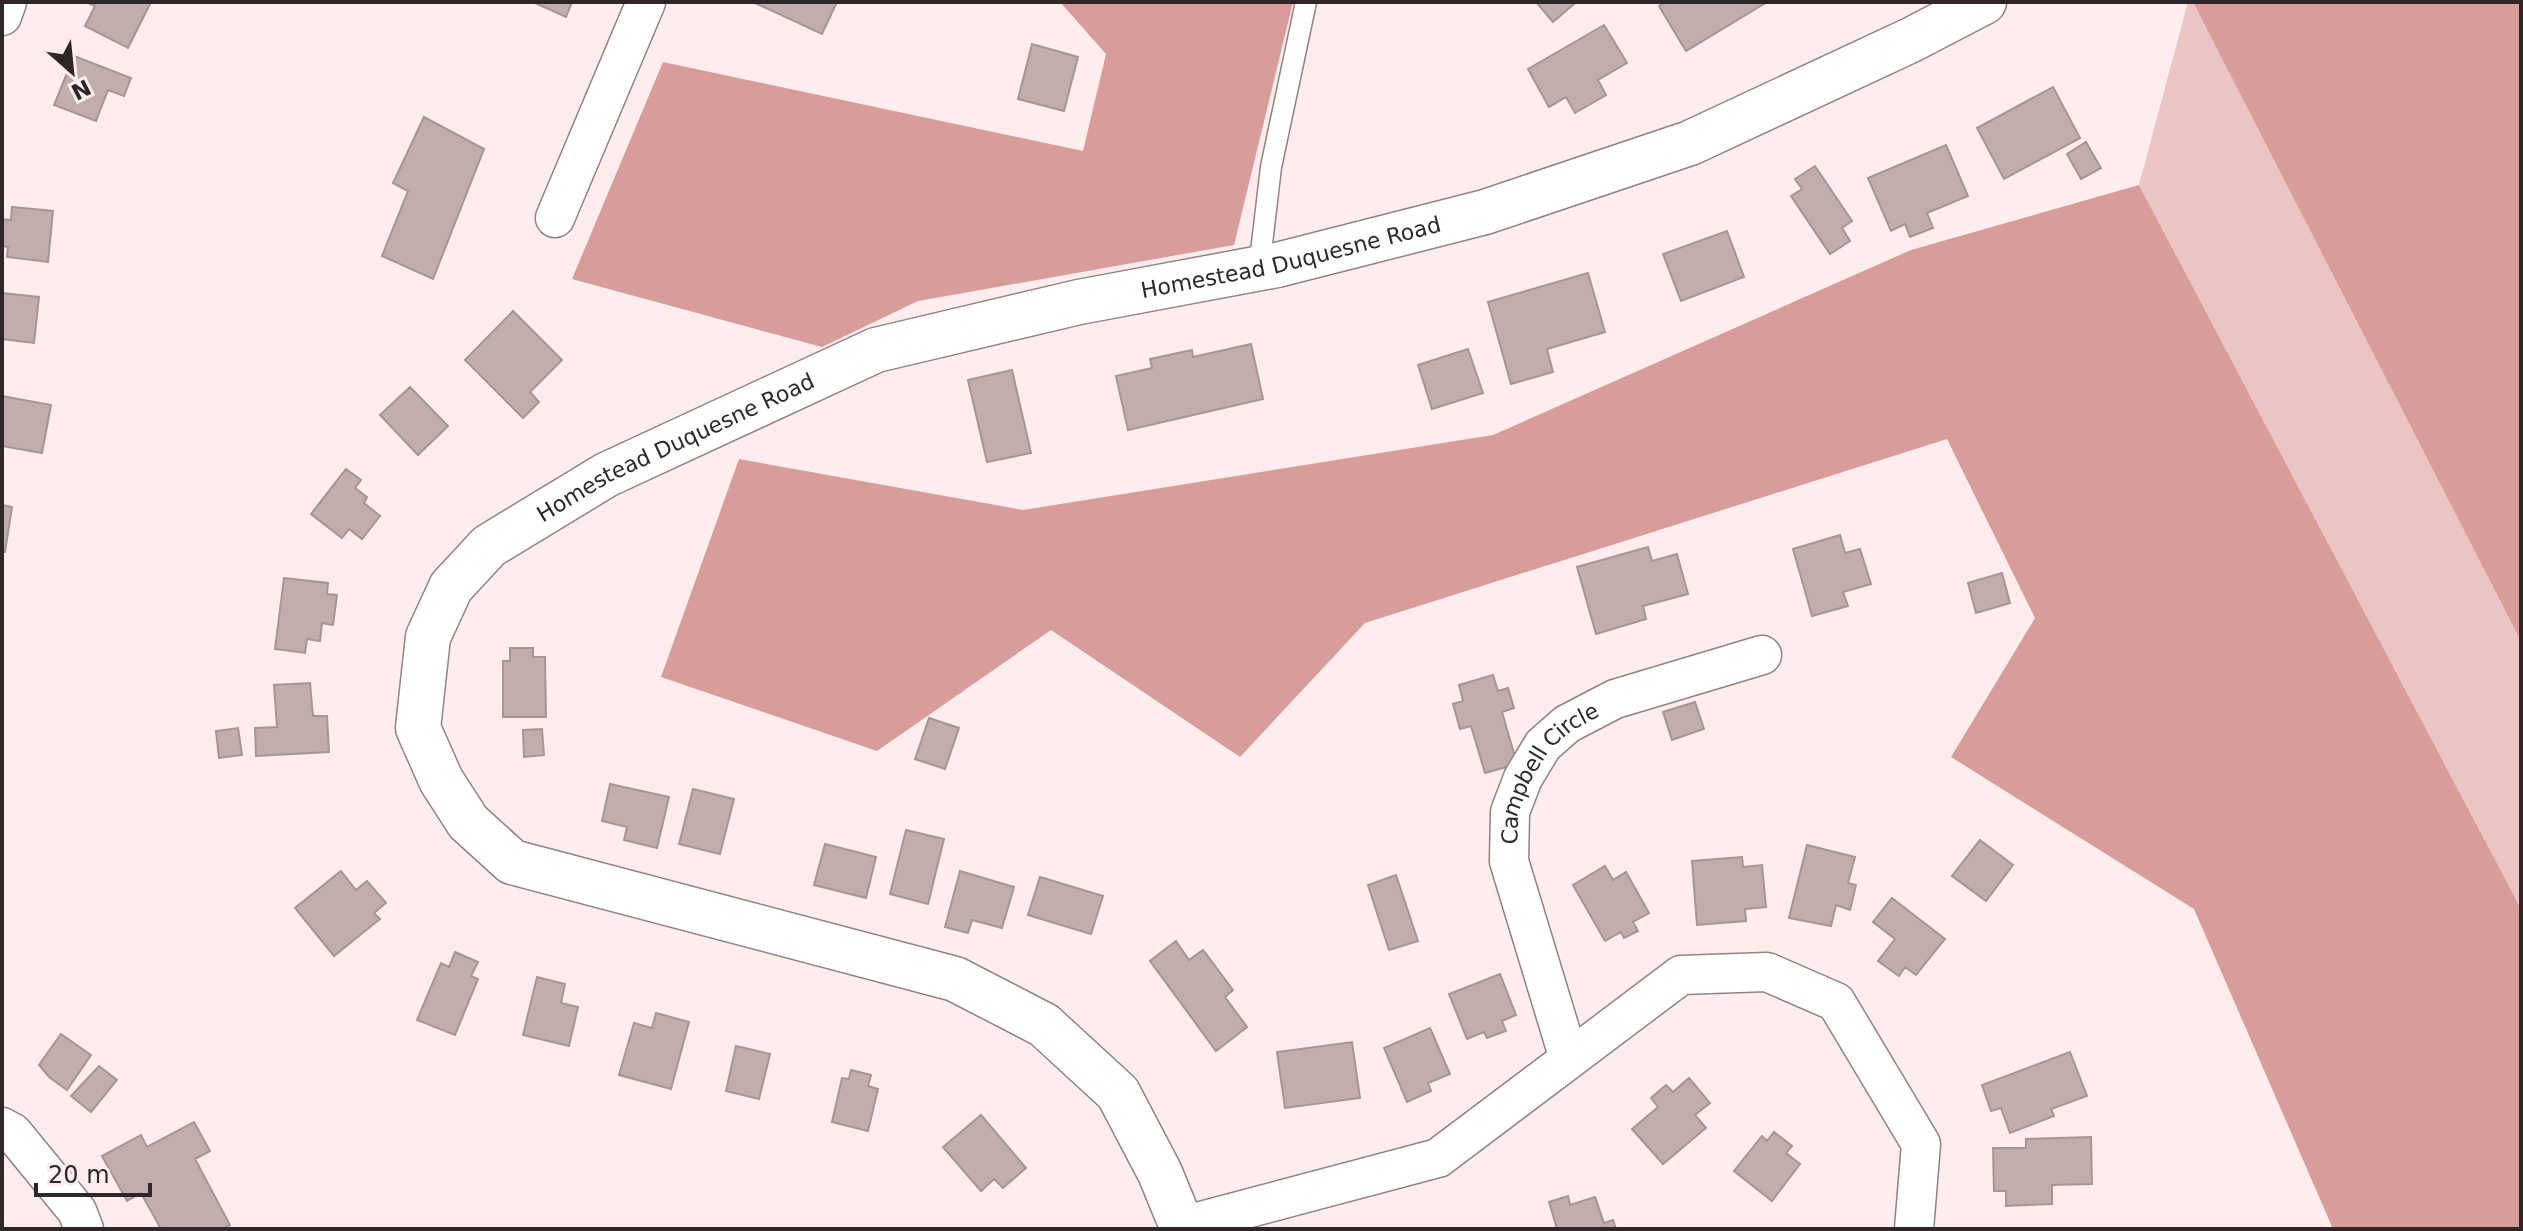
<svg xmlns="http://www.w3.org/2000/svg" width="2523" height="1231" viewBox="0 0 2523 1231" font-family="'DejaVu Sans',sans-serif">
<rect width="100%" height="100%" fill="#feedec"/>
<path fill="#ebc5c3" d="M 2188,2 L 2193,2 L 2521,624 L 2521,909 L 2139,185 Z"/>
<path fill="#d89c9a" d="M 1060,2 L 1293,2 L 1234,245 L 918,301 L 822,347 L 572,279 L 663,62 L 1083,151 L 1106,54 Z
M 2193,2 L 2521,2 L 2521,641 Z
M 2139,185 L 2521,909 L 2521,1229 L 2333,1229 L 2194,909 L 1951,757 L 2035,618 L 1947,439 L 1365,623 L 1240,757 L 1051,630 L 877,751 L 661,677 L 739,459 L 1023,510 L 1493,435 L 1911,250 Z"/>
<path fill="#c1adac" stroke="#a79493" stroke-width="2" d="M 86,2 L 151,2 L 128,48 L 85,26 L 95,6 Z
M 533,2 L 572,2 L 566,17 Z
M 753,2 L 837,2 L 822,34 Z
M 1536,2 L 1572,2 L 1574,4 L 1553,22 Z
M 1666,2 L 1767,2 L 1686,51 L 1659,6 Z
M 1604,25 L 1627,63 L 1598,80 L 1606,95 L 1575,113 L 1566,97 L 1549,107 L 1528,69 Z
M 1032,44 L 1078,57 L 1064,111 L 1018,99 Z
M 74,56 L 131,78 L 124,96 L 108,90 L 96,121 L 54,105 Z
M 2053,87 L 2080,138 L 2004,179 L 1977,128 Z
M 424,117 L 484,149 L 433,279 L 382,256 L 408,191 L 393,183 Z
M 2086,142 L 2101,168 L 2081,179 L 2067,154 Z
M 1946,145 L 1968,196 L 1927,213 L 1933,228 L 1910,237 L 1905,224 L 1891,231 L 1868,178 Z
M 1815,166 L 1852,221 L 1842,228 L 1850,241 L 1830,254 L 1791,196 L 1802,189 L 1795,179 Z
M 12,207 L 53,211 L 48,262 L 7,257 L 8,247 L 2,246 L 2,219 L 11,220 Z
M 1727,231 L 1744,277 L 1681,301 L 1663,254 Z
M 1588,273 L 1605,332 L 1547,349 L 1553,372 L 1511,384 L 1488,302 Z
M 2,293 L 39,297 L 34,343 L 2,339 Z
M 513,311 L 562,360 L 530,392 L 539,402 L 523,418 L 465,360 Z
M 1251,344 L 1263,399 L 1128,430 L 1116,376 L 1152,368 L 1150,359 L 1192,350 L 1193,357 Z
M 1468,349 L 1483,393 L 1432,409 L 1418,365 Z
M 1012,370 L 1031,453 L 987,462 L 968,380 Z
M 410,387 L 448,426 L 418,455 L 380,415 Z
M 2,396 L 51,405 L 42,453 L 2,446 Z
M 346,469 L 361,480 L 355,488 L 367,497 L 364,503 L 380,516 L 362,539 L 349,529 L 342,538 L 311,514 Z
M 2,505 L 12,507 L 5,552 L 2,552 Z
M 1840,535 L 1845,553 L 1860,549 L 1871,584 L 1843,592 L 1848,606 L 1812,616 L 1793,549 Z
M 1648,547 L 1652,561 L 1677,554 L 1688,594 L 1643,606 L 1646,619 L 1596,634 L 1577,567 Z
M 2002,573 L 2010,603 L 1976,613 L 1968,583 Z
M 284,578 L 328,583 L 327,594 L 337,595 L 333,625 L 322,623 L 320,641 L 307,639 L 305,653 L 275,649 Z
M 510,648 L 533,648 L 533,657 L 545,657 L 546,717 L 503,717 L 503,661 L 510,661 Z
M 1493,675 L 1498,691 L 1508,688 L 1514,708 L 1502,712 L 1517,764 L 1485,773 L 1471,726 L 1460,729 L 1453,704 L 1463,701 L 1459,685 Z
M 310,683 L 313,716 L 327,716 L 329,752 L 256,756 L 255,728 L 277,727 L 274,685 Z
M 1695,702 L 1704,729 L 1672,740 L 1663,712 Z
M 929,718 L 959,728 L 945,769 L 915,759 Z
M 238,728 L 242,755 L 219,758 L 216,731 Z
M 542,729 L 544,755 L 524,757 L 523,730 Z
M 610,784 L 669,797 L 657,848 L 624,840 L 627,827 L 602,821 Z
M 693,789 L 734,799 L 720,854 L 679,844 Z
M 906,830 L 944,839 L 928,904 L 890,894 Z
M 1980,840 L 2013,865 L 1986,901 L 1952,876 Z
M 825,844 L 876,857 L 866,898 L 814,885 Z
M 1807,845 L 1855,857 L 1848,883 L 1856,885 L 1850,910 L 1836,905 L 1831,926 L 1789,918 Z
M 1742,857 L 1743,867 L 1762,865 L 1766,907 L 1745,909 L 1746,921 L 1697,925 L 1692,861 Z
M 1605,866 L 1613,880 L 1626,872 L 1649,913 L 1633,922 L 1638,931 L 1624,938 L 1621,932 L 1605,941 L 1573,885 Z
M 341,871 L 356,890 L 367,881 L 386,903 L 374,913 L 380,919 L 334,956 L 295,908 Z
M 960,871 L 1014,887 L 1002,928 L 972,920 L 968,933 L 945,927 Z
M 1396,875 L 1418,941 L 1389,950 L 1368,885 Z
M 1040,877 L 1103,896 L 1091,934 L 1028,915 Z
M 1892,898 L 1945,939 L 1916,975 L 1905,967 L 1899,976 L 1878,961 L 1895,939 L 1873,922 Z
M 1176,941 L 1189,960 L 1203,950 L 1233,990 L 1225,997 L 1247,1027 L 1216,1051 L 1150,961 Z
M 455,952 L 478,962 L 471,976 L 478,979 L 455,1035 L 417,1020 L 441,963 L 449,967 Z
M 1500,974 L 1516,1015 L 1502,1021 L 1506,1031 L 1487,1038 L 1484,1032 L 1467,1039 L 1449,994 Z
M 537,977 L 565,984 L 561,1003 L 578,1007 L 569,1046 L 523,1035 Z
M 656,1013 L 689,1022 L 671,1089 L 619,1075 L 634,1023 L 652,1028 Z
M 1430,1028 L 1450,1074 L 1428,1083 L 1431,1091 L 1407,1102 L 1384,1048 Z
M 61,1034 L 91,1055 L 67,1090 L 49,1077 L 39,1065 Z
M 1352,1042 L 1360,1098 L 1285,1108 L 1277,1052 Z
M 736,1046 L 770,1054 L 759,1099 L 726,1091 Z
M 2070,1052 L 2087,1096 L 2051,1109 L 2054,1116 L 2010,1133 L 2001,1108 L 1991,1111 L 1982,1085 Z
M 99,1066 L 117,1080 L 91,1112 L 71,1096 Z
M 851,1070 L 871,1075 L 868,1086 L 878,1089 L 868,1131 L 832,1122 L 842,1078 L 849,1079 Z
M 1689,1078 L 1710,1103 L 1695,1115 L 1706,1128 L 1663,1164 L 1632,1129 L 1658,1107 L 1651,1098 L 1666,1085 L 1673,1092 Z
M 981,1115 L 1026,1168 L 1003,1188 L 994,1179 L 981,1191 L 943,1147 Z
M 194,1122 L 210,1151 L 195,1159 L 230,1225 L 222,1229 L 161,1229 L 141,1193 L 127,1201 L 102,1156 L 141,1135 L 147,1147 Z
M 1774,1132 L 1792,1146 L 1786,1153 L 1800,1164 L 1772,1201 L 1734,1171 L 1762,1136 L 1767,1141 Z
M 2091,1137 L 2092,1184 L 2052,1185 L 2052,1204 L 2006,1206 L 2006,1191 L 1994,1191 L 1993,1148 L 2026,1148 L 2026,1139 Z
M 1568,1196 L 1570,1205 L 1595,1197 L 1604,1223 L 1613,1220 L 1616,1229 L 1557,1229 L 1549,1202 Z"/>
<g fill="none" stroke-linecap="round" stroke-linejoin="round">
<g stroke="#948281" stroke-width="23">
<path id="lane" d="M 1259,269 L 1271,167 L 1306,2"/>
</g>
<g stroke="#948281" stroke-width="41">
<g id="street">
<path d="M 2,16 L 7,2"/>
<path d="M 555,218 L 646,2"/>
<path id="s1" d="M 1569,1059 L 1509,861 L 1510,812 L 1523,778 L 1543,745 L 1567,724 L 1615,699 L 1762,655"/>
<path d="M 2,1127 L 13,1133 L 77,1211 L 84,1229"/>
<path d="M 1182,1226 L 1438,1158 L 1681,975 L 1767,972 L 1836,1002 L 1921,1144 L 1914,1229"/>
</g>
</g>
<g stroke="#948281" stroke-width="47">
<g id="secondary">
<path id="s2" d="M 1183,1229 L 1160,1173 L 1118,1093 L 1044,1025 L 955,979 L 512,862 L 468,822 L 441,780 L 418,728 L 428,637 L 451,587 L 489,546 L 606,475 L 876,350 L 1079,302 L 1277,265 L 1485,212 L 1690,143 L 1911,40 L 1984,2"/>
</g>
</g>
<use href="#lane" stroke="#fff" stroke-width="20"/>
<use href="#street" stroke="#fff" stroke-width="38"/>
<use href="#secondary" stroke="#fff" stroke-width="44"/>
</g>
<g text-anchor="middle" stroke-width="6" stroke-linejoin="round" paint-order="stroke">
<g font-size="22" fill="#2f2727" stroke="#feedec">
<text dy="8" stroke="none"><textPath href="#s2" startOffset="2038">Homestead Duquesne Road</textPath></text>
<text dy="8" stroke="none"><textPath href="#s2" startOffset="1390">Homestead Duquesne Road</textPath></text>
<text dy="8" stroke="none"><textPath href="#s1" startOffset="310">Campbell Circle</textPath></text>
</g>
</g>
<rect width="2523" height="1231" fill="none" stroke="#2f2727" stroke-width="8"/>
<g transform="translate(72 72) rotate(153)" stroke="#feedec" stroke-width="6" paint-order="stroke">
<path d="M0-6L14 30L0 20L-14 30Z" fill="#2f2727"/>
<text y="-12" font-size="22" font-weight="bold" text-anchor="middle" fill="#2f2727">N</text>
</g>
<path d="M36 1183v12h114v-12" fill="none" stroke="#2f2727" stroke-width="4"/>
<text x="48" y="1183" font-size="24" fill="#2f2727" stroke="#feedec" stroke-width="6" paint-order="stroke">20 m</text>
</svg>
